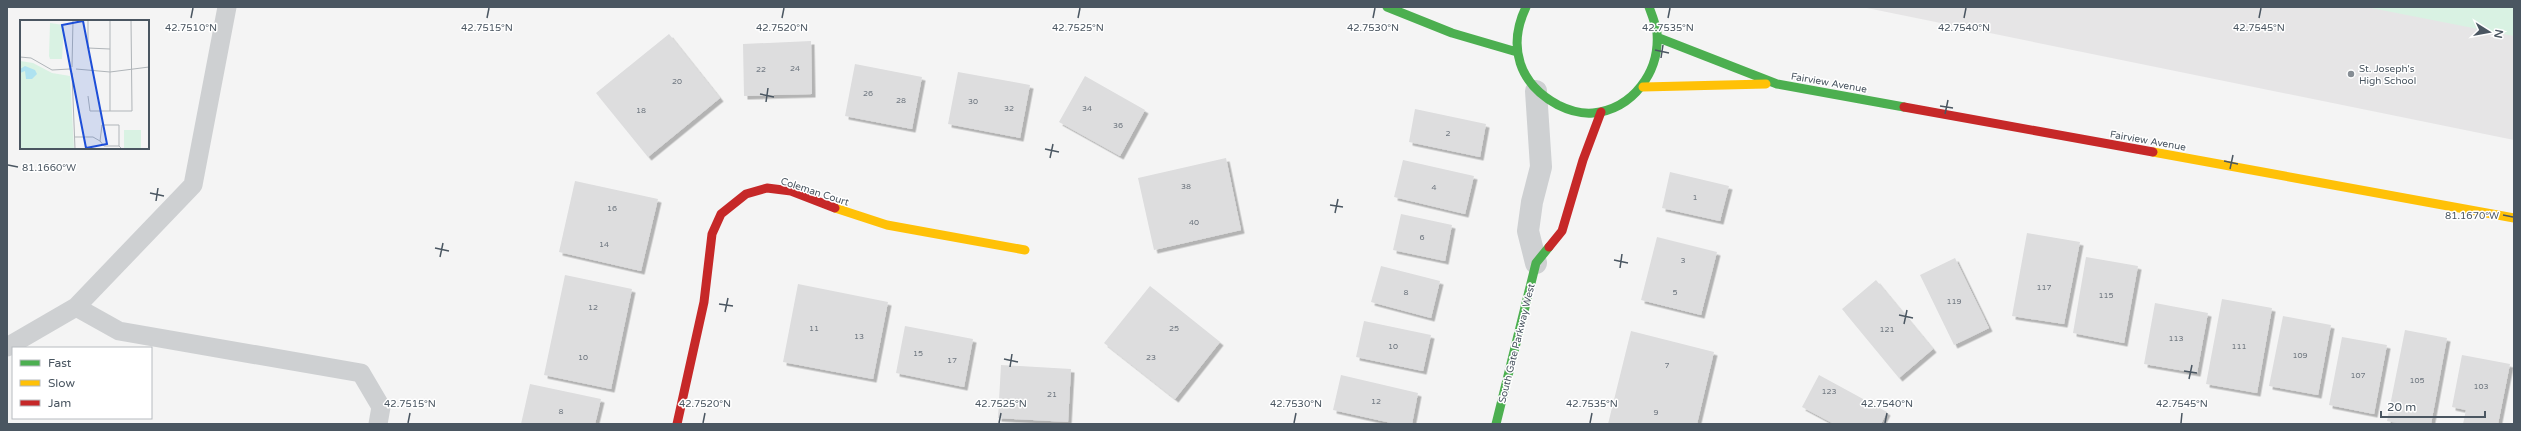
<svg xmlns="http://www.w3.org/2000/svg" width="2521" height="431" viewBox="0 0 2521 431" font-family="'Varela Round',sans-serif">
<defs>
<filter id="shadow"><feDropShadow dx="3.5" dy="3.5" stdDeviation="0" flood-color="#0004"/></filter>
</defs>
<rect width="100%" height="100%" fill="#f4f4f4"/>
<path fill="#e6e5e6" d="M 1862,7 L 2514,7 L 2514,140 Z"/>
<path fill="#d9f2e3" d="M 2366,7 L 2514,7 L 2514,36 Z"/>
<path fill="#ddddde" filter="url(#shadow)" d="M 669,34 L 720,98 L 648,157 L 596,93 Z
M 811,41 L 812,94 L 744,96 L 743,44 Z
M 855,64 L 922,77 L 912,129 L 845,116 Z
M 958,72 L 1030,85 L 1020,138 L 948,124 Z
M 1085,76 L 1145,110 L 1120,156 L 1059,122 Z
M 1415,109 L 1486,124 L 1480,157 L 1409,142 Z
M 1226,158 L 1241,230 L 1154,250 L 1138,178 Z
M 1403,160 L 1474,176 L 1465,214 L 1394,197 Z
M 1670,172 L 1729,186 L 1720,221 L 1662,208 Z
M 575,181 L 658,199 L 641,271 L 559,252 Z
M 1401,214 L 1452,225 L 1445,261 L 1393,250 Z
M 2027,233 L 2080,242 L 2064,324 L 2012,316 Z
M 1657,237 L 1717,252 L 1701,315 L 1641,300 Z
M 2086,257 L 2138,266 L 2124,343 L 2073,333 Z
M 1955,258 L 1989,328 L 1954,345 L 1920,275 Z
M 1381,266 L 1440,281 L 1431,318 L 1371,302 Z
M 565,275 L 632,289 L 611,389 L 544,375 Z
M 1876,280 L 1933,349 L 1899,378 L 1842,309 Z
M 798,284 L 888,302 L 873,379 L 783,362 Z
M 1150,286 L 1220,342 L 1175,399 L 1104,343 Z
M 2222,299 L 2272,308 L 2257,393 L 2206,384 Z
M 2155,303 L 2208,313 L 2197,373 L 2144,364 Z
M 2283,316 L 2331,325 L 2318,395 L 2269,386 Z
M 1364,321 L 1431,335 L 1423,371 L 1356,357 Z
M 905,326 L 973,339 L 964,387 L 896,373 Z
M 2405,330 L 2447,338 L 2431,424 L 2402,424 L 2387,421 Z
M 1631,331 L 1714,352 L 1697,424 L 1608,424 Z
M 2342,337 L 2387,345 L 2374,414 L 2329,405 Z
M 2462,355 L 2510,364 L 2498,424 L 2463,424 L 2466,410 L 2452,407 Z
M 1001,365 L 1071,369 L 1068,422 L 998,418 Z
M 1341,375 L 1418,393 L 1412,424 L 1396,424 L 1333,410 Z
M 1819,375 L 1887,412 L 1881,424 L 1834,424 L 1802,407 Z
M 530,384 L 601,399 L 595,424 L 521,424 Z"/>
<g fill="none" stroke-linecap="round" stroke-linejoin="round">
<path stroke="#ced0d2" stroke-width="19" d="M 227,7 L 193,185 L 76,307 L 119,331 L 361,373 L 381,407 L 378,424
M 7,347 L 76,307"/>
<path stroke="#ced0d2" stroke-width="22" d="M 1536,263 L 1528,231 L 1532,202 L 1541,167 L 1536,91"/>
<path stroke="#4caf50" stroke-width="9" d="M 1387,7 L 1452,33 L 1517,52
M 1526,7 C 1507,47 1519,84 1558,105 C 1568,110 1581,114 1593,113 C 1633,109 1660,72 1657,33 C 1656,25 1652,15 1649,7
M 1659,38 L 1777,84 L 1904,107
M 1496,424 L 1536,263 L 1549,247"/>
<path stroke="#ffc107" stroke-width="9" d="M 1643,87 L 1766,84
M 2153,152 L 2514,218
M 835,208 L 887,225 L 1025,250"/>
<path stroke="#c62828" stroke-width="9" d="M 1904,107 L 2153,152
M 1549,247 L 1562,231 L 1583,160 L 1601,112
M 677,424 L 704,302 L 712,234 L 721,214 L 746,194 L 767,188 L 791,191 L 835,208"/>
</g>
<path fill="none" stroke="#4a5661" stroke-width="1.5" d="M 191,18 L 193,8M 487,18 L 489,8M 782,18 L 784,8M 1078,18 L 1080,8M 1373,18 L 1375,8M 1668,18 L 1670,8M 1964,18 L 1966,8M 2259,18 L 2261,8M 1655,50 L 1669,53M 1661,58 L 1663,45M 760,94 L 774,97M 766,102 L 768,88M 1940,106 L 1953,108M 1945,114 L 1948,100M 1045,149 L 1059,152M 1050,158 L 1053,144M 2224,161 L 2238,164M 8,165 L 18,167M 2230,169 L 2233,155M 150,193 L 164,196M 156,201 L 158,188M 1330,205 L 1343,207M 1335,213 L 1338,199M 2503,215 L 2513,217M 435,248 L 449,251M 440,257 L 443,243M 1614,260 L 1628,263M 1620,268 L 1622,254M 719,304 L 733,306M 725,312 L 728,298M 1899,315 L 1913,318M 1904,324 L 1907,310M 1004,359 L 1018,362M 1010,367 L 1012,354M 2184,371 L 2197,373M 2189,379 L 2192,365M 408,423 L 410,413M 703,423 L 705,413M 999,423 L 1001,413M 1294,423 L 1296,413M 1590,423 L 1592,413M 1885,423 L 1887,413M 2181,423 L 2182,413"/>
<circle fill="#868d94" stroke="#fff" stroke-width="1.5" cx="2351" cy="74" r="4"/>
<g text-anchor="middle" stroke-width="3" stroke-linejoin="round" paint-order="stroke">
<g font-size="8" fill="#707881">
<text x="795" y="71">24</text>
<text x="761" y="72">22</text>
<text x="677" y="84">20</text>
<text x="868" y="96">26</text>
<text x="901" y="103">28</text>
<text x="973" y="104">30</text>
<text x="1009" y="111">32</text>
<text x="1087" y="111">34</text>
<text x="641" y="113">18</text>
<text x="1118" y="128">36</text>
<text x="1448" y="136">2</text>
<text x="1186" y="189">38</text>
<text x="1434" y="190">4</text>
<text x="1695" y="200">1</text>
<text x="612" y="211">16</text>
<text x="1194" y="225">40</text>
<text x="1422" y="240">6</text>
<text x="604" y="247">14</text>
<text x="1683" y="263">3</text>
<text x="2044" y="290">117</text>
<text x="1406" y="295">8</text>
<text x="1675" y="295">5</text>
<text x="2106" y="298">115</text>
<text x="1954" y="304">119</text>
<text x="593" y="310">12</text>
<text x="814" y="331">11</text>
<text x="1174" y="331">25</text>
<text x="1887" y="332">121</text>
<text x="859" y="339">13</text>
<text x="2176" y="341">113</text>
<text x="1393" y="349">10</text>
<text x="2239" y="349">111</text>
<text x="918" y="356">15</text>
<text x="2300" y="358">109</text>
<text x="583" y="360">10</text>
<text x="1151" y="360">23</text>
<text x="952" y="363">17</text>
<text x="1667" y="368">7</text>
<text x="2358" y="378">107</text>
<text x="2417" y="383">105</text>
<text x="2481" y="389">103</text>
<text x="1829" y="394">123</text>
<text x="1052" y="397">21</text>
<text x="1376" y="404">12</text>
<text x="561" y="414">8</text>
<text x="1656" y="415">9</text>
</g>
<g font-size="10" fill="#4a5661" stroke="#fff" text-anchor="start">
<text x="2359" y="72">St. Joseph's<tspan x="2359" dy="12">High School</tspan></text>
</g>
<g font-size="10" fill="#4a5661" stroke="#fff">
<text transform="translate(1829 82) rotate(10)" y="4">Fairview Avenue</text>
<text transform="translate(2148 140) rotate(10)" y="4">Fairview Avenue</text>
<text transform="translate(815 191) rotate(18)" y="4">Coleman Court</text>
<text transform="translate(1516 343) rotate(-76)" y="4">South Gate Parkway West</text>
</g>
</g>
<g transform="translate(20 20)">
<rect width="129" height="129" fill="#f4f4f4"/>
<path d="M 30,3 L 44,5 L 42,39 L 30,39 L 29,36 ZM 0,41 L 13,43 L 32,53 L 50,56 L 54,129 L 0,129 ZM 104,110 L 121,110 L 121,129 L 104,129 Z" fill="#d9f2e3"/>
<path d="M 5,46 L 15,50 L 17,54 L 12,59 L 6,59 L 5,51 L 0,53 L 0,49 Z" fill="#aee2f0"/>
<path fill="none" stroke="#b0b5b9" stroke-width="1" d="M 68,0 L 68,28 L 90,29M 90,0 L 90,91M 0,37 L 11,38 L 32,50 L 50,49M 52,47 L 53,0M 56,49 L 90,52 L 129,47M 52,53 L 55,129M 68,76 L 70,91 L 112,91 L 111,0M 55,117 L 73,117 L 80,121 L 82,105 L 99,105 L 99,126 L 102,129M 80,121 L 84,126 L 99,126"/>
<path fill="#1d4ed8" fill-opacity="0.15" stroke="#1d4ed8" stroke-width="2" d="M 63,1 L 87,124 L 66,128 L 42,5 Z"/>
<rect width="129" height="129" fill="none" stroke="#4a5661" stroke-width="2"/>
</g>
<g font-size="10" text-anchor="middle" fill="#4a5661" stroke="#fff" stroke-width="3" stroke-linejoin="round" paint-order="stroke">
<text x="191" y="31">42.7510°N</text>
<text x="487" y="31">42.7515°N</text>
<text x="782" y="31">42.7520°N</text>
<text x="1078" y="31">42.7525°N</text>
<text x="1373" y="31">42.7530°N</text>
<text x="1668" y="31">42.7535°N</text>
<text x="1964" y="31">42.7540°N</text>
<text x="2259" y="31">42.7545°N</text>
<text x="49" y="171">81.1660°W</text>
<text x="2472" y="219">81.1670°W</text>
<text x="410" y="407">42.7515°N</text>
<text x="705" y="407">42.7520°N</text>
<text x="1001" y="407">42.7525°N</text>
<text x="1296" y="407">42.7530°N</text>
<text x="1592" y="407">42.7535°N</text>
<text x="1887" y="407">42.7540°N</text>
<text x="2182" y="407">42.7545°N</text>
</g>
<rect width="2521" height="431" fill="none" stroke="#4a5661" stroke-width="16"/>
<rect x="12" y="347" width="140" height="72" fill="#ffffff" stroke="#b7bbc0"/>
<rect x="20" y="360" width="20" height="6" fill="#4caf50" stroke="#b7bbc0"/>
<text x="48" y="367" font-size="12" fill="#4a5661">Fast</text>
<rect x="20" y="380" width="20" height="6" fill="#ffc107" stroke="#b7bbc0"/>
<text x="48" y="387" font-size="12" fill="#4a5661">Slow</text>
<rect x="20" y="400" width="20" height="6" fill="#c62828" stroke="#b7bbc0"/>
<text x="48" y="407" font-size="12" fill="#4a5661">Jam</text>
<g transform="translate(2489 32) rotate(101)" stroke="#ffffff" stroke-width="3" paint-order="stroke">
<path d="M0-3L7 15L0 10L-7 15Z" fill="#4a5661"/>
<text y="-6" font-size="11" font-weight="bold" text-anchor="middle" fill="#4a5661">N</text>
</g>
<path d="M2381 411v6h104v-6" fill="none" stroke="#4a5661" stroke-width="2"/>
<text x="2387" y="411" font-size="12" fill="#4a5661" stroke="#ffffff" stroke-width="3" paint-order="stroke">20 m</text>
</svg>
